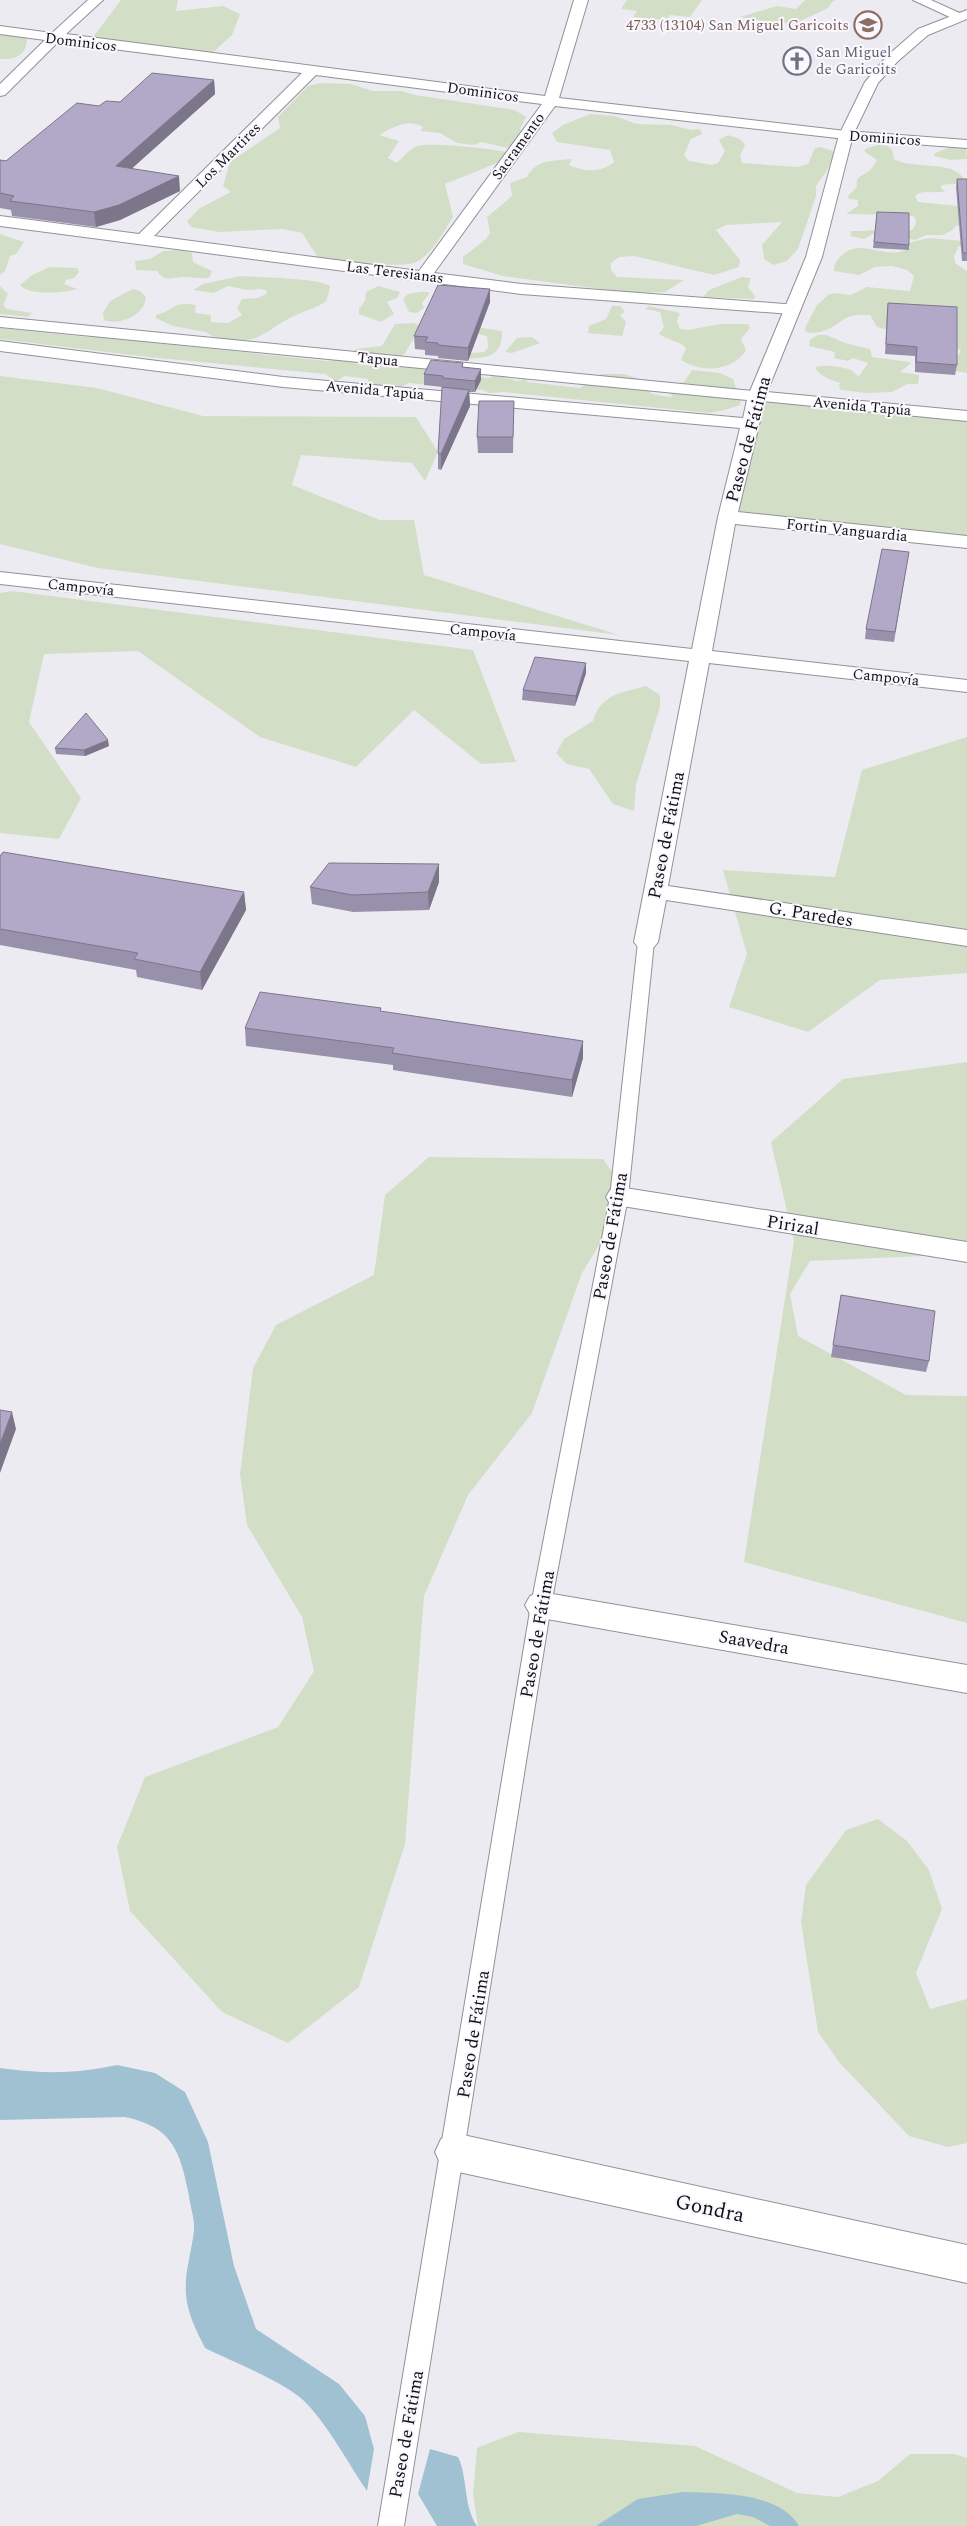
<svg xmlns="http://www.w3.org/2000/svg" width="967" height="2526" viewBox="0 0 967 2526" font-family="Spectral,serif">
<rect width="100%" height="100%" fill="#edebf2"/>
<path fill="#d2dfc6" d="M 121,0 L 178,0 L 176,11 L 223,6 L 240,14 L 232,35 L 210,55 L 153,56 L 93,37 Z
M 627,0 L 702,0 L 690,17 L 670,15 L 666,20 L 633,17 L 637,11 L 621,9 Z
M 805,0 L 836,0 L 832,2 L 828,8 L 796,23 L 778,23 L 740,17 L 777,6 L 796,9 Z
M 0,32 L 27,37 C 27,55 16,60 0,59 Z
M 321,83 L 351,84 L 373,91 L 402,91 L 415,95 L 515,110 L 526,117 L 520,129 L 528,138 L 508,148 L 481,142 L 473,145 L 457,143 L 440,133 L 421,131 L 423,127 C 409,118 393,127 379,135 L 399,141 L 388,158 L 397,163 C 402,158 408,151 415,147 C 426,141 492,149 506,152 L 510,158 L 445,184 L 453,217 C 443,232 433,254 416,262 C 402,269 338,261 319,259 L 302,233 L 283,229 L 219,232 L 191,227 L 187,221 L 200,208 L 231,192 L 223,186 L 230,162 L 280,128 L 278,117 L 308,86 Z
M 590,114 L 614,116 L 637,124 L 671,125 L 692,130 L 700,129 L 702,134 L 691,139 L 684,155 L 689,161 L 712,165 L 718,163 L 725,151 L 719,140 L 728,135 L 740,139 L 745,145 L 740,156 L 742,163 L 797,167 L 808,164 L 815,148 L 821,147 L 833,151 L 833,157 L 826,172 L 816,186 L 816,196 L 798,249 L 787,261 L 773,265 L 764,259 L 762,245 L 782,222 L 726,225 L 716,230 L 740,260 L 739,267 L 714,275 L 634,256 L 619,257 L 611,263 L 611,270 L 617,277 L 684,280 L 665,292 L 631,293 L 503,276 L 463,264 L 463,257 L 486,239 L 490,233 L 487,217 L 512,196 L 510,183 L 527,177 C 536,159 554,161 572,159 L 569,165 C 584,172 601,173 614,162 L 610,150 L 557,142 L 552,133 L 563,125 Z
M 877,145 C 889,145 893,147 894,159 C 911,170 956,159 965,181 L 961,183 L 941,185 L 941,188 L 945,191 C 935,195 923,188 915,196 L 918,202 L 958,206 L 966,224 L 956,226 L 951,231 L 943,235 L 926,235 L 915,240 L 880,233 L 873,234 L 864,239 L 850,236 L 851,231 L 869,231 L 865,230 L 907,232 L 913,229 L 916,223 L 915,217 L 908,215 L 846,214 L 858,206 L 858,200 L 849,199 L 848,196 L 857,187 C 855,176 861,177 869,171 C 872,169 875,163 877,160 L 865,152 L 865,149 Z
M 948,148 L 966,148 L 967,159 L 951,160 L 934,156 L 935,153 Z
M 0,234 L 24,242 L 16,254 L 10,256 L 5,271 L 0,275 Z
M 929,238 L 963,241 L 967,246 L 959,246 L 954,256 L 955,263 L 967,271 L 967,373 L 950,370 L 961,350 L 877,327 L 870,315 C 863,315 853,314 846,318 C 834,326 821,336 806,332 L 805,328 L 817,305 L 828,295 L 834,293 L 851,295 L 867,287 L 910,291 L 914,276 L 907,270 L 892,266 L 875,267 L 859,275 L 834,271 C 834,264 836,262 840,257 C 859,236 883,260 906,250 L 908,243 Z
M 181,250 L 192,253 L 193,262 L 212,271 L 210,277 C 202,280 195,277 186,277 C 175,276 165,284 157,271 L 136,270 L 135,261 L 150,259 L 163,251 Z
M 50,267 L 77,268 L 79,272 L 74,278 L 66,280 L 64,284 L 77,289 C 64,293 29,296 20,285 L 32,275 Z
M 240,276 C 256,277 321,278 330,286 C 329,291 328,297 326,301 C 324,305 294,315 288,319 C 278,324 269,332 258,337 C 245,343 216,341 206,332 L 173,326 L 156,318 L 156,315 C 176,310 170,301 196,305 L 195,313 L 211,315 L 211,322 L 228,323 L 242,315 L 237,308 L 242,299 L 258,298 L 266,294 L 267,291 L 261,289 L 248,290 L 228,286 L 214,293 L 193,290 L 203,284 Z
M 742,277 L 751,278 L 748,287 L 755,296 L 754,299 L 703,297 L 709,290 Z
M 0,286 L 8,294 L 3,305 L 7,309 L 32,313 L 28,317 L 0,314 Z
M 378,286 L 400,292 L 397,298 L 387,302 L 394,314 L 381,322 L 359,314 L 359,309 L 365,301 L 366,292 Z
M 133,289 L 140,291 L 146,297 C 145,315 120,326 104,320 L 103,313 L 110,301 Z
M 420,292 L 429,292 L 429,294 L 422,303 L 424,308 L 417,313 L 409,312 L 403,299 L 408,294 Z
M 612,306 L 620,306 L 625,312 L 620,315 L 626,322 L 622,336 L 588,333 L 589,326 L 606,319 Z
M 649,306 L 680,313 L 677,321 L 680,329 L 688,330 L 720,324 L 748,324 L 750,328 L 741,339 L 746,350 C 733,372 701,373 681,360 L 686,348 C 680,341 667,340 659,334 L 664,327 L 660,312 L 645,309 Z
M 413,323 L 419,325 L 420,330 C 414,336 411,343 407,350 C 397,367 373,361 357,359 L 356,364 L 392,368 L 406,363 L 478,377 L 491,378 L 493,374 L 517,381 L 525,379 L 528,382 L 580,388 L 601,374 L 624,374 L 640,379 C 645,395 658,396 673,397 L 666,389 L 667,385 L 684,382 L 692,370 L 720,373 L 733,379 L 736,388 L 742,392 L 740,405 L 725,410 L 709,413 L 504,392 L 489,393 L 483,390 L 408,383 C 398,391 380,387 368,384 L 368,379 L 345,376 L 336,381 L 325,374 L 148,357 L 0,339 L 0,328 L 86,337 L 129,331 L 145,342 L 327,361 L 349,358 L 356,349 L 382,346 L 395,324 Z
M 476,327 L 502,331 C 503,359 484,358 463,359 L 470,353 L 484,352 L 488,348 L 487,336 L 477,334 Z
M 818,335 L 827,335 L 845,343 L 870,349 L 872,357 L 909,362 L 911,363 L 900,372 L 919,375 L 918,384 L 907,384 L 892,392 L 867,393 L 841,390 L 839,386 L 840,383 C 831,380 819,376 815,367 C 824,364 840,367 849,369 C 854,371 855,375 859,376 L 868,363 L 853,358 L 848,361 L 834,358 L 835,352 L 809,346 L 810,340 Z
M 532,337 L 540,343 L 512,353 L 505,352 L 517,338 Z
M 0,376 L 97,388 L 203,416 L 416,417 L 438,452 L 425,481 L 412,463 L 301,455 L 292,485 L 380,520 L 414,520 L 424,575 L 619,635 L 98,568 L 0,544 Z
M 757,396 L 967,414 L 967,542 L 727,517 Z
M 12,591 L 473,650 L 516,762 L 481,764 L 414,710 L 356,767 L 260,737 L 138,651 L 44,654 L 29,722 L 81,798 L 59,839 L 0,833 L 0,593 Z
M 646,686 L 660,695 L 660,707 L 636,785 L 634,811 L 613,804 L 589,769 L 567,764 L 556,753 L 564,739 L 593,721 C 601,694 621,693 646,686 Z
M 967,737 L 967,973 L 880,980 L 808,1032 L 729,1007 L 747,954 L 723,870 L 835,877 L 862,770 Z
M 967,1062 L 967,1254 L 810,1261 L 790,1294 L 798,1336 L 906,1395 L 967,1396 L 967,1623 L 744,1562 L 794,1241 L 771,1142 L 843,1079 Z
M 429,1157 L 603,1159 L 629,1196 L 582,1273 L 532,1413 L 468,1495 L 424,1596 L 405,1844 L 359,1987 L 288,2043 L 222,2012 L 130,1911 L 117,1847 L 145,1777 L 278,1727 L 314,1671 L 302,1617 L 247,1525 L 240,1474 L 253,1368 L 276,1325 L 374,1275 L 385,1195 Z
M 878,1819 L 907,1841 L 929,1870 L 942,1909 L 916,1973 L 930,2009 L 967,1999 L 967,2143 L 948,2147 L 909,2136 L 839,2062 L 818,2032 L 801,1922 L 806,1885 L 846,1830 Z
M 518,2432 L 695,2446 L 797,2493 L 838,2497 L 878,2481 L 910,2454 L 954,2454 L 967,2458 L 967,2526 L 478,2526 L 473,2495 L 477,2448 Z"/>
<path fill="#a0c1d2" d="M 117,2065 L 155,2073 L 185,2092 L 208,2142 L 234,2266 L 256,2329 L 339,2384 L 365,2416 L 374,2449 L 367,2491 C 348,2463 327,2423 303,2400 C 280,2380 233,2362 205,2348 C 197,2332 187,2313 186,2294 C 184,2273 192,2251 194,2230 C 195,2219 190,2206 189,2196 C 180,2151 173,2127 125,2117 L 0,2120 L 0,2068 C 45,2074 73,2074 117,2065 Z
M 430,2449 L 458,2457 C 468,2477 463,2506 477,2526 L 437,2526 L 418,2494 Z
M 683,2492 C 717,2493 780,2492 799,2526 L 770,2526 L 753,2517 L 737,2514 L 696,2526 L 596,2526 L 638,2499 Z"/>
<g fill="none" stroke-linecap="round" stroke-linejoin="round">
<g stroke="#929198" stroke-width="2">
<path id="lane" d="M 646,937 L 654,942 L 628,1197 L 551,1605 L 404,2526 L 378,2526 L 531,1605 L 610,1197 L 638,942 Z"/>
</g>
<g stroke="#929198" stroke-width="2">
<path id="street" d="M 88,0 L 103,0 L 66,34 L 545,96 L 574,0 L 588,0 L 559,98 L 846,131 L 967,140 L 967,148 L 846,139 L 555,106 L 434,273 L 521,284 L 797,305 L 799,309 L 797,313 L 791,314 L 521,294 L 0,226 L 0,216 L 139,234 L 302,73 L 58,42 L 5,95 L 0,96 L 0,84 L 45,40 L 0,34 L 0,26 L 52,33 ZM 316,75 L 542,104 L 419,271 L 154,236 Z
M 913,0 L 931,0 L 966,16 L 964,19 L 954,19 Z
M 0,317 L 763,392 L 766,396 L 738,512 L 967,536 L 967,548 L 735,524 L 712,651 L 967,680 L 967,692 L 709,663 L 668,886 L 967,930 L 967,946 L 666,900 L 658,942 L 654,947 L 646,950 L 638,947 L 634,942 L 689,661 L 0,584 L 0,572 L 692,649 L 718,517 L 740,428 L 283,387 L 0,351 L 0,341 L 283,377 L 743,418 L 747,400 L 0,327 Z
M 619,1187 L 967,1242 L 967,1262 L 610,1204 L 606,1197 L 610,1190 Z
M 541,1592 L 967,1665 L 967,1693 L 541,1618 L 530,1614 L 525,1605 L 530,1596 Z
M 454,2133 L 967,2245 L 967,2283 L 454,2171 L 441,2165 L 435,2152 L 441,2139 Z"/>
</g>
<g stroke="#929198" stroke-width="2">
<path id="secondary" d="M 967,10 L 967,19 L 928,35 L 897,62 L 878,83 L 853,135 L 822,257 L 767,392 L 967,411 L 967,421 L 751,400 L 748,396 L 806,257 L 839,135 L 865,82 L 887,56 L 918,29 Z"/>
</g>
<use href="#lane" fill="#fff" fill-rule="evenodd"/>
<use href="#street" fill="#fff" fill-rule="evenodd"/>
<use href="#secondary" fill="#fff" fill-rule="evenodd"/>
</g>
<path fill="#9891ab" d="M 214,80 L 215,94 L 131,169 L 180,191 L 120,220 L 96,227 L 12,216 L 11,210 L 0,208 L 0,160 L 6,161 L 99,106 L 120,102 Z
M 957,179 L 967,179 L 967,261 L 962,261 L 956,187 Z
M 877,212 L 909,245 L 909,250 L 873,248 Z
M 490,289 L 490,302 L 468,361 L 438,358 L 438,356 L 425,355 L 425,350 L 415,349 L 414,336 Z
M 888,303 L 957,365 L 955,375 L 915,372 L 915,356 L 885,354 L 887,312 Z
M 463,363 L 463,367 L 481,369 L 481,380 L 475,392 L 469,392 L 470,406 L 441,470 L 438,469 L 438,453 L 443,387 L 424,385 L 424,374 Z
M 514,401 L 513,453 L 478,453 L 477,437 Z
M 909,552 L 894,642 L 865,639 L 866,629 Z
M 586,673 L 575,706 L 522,700 L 523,690 Z
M 109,746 L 85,756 L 56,754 L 55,748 Z
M 0,856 L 244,892 L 246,910 L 202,990 L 137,977 L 136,970 L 0,945 Z
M 439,864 L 439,882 L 429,910 L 353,912 L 312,904 L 310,887 Z
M 245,1028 L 583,1041 L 583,1058 L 572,1097 L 393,1070 L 393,1065 L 246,1046 Z
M 841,1295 L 929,1361 L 926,1372 L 831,1357 Z"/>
<path fill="#7c768b" d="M 214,80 L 215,94 L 118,181 L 116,166 Z
M 179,176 L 180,191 L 120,220 L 96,227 L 94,212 Z
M 490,289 L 490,302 L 468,361 L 468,348 Z
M 481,369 L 481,380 L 475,392 L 475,381 Z
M 469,390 L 470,406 L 441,470 L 441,454 Z
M 586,663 L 586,673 L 575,706 L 576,696 Z
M 108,740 L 109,746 L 85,756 L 84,750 Z
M 439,864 L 439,882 L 429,910 L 428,892 Z
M 244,892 L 246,910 L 202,990 L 200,972 Z
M 583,1041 L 583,1058 L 572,1097 L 572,1080 Z
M 12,1412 L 16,1429 L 0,1473 L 0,1444 Z"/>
<path fill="#b1a9c7" stroke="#7c768b" d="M 152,73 L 214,80 L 116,166 L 179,176 L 119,205 L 94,212 L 10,201 L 14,196 L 0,193 L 0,160 L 6,161 L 77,103 L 99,106 L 106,101 L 120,102 Z
M 957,179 L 967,179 L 967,253 L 963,253 Z
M 877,212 L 909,213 L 909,245 L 874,242 Z
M 438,285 L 490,289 L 468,348 L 438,345 L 438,343 L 425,342 L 428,337 L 414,336 Z
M 888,303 L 957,307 L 957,365 L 916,362 L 917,347 L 886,344 Z
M 431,360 L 463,363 L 462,367 L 481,369 L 475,381 L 443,378 L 443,376 L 424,374 Z
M 442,387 L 469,390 L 441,454 L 438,453 Z
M 479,401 L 514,401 L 513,437 L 477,437 Z
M 882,549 L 909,552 L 895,632 L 866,629 Z
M 535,657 L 586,663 L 576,696 L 523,690 Z
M 86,713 L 108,740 L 84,750 L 55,748 Z
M 3,852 L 244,892 L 200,972 L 134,959 L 138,953 L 0,929 L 0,856 Z
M 329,863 L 439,864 L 428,892 L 352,895 L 310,887 Z
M 260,992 L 381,1008 L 380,1011 L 583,1041 L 572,1080 L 392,1053 L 394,1048 L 245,1028 Z
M 841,1295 L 935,1311 L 929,1361 L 833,1345 Z
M 0,1410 L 12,1412 L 0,1444 Z"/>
<defs>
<g id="school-ring" transform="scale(1.4375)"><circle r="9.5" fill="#faf8fe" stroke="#8d6e63" stroke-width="1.5"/><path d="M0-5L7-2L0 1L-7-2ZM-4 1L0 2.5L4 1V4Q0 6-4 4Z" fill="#8d6e63"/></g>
<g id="church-ring" transform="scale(1.4375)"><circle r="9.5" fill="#faf8fe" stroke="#6b7280" stroke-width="1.5"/><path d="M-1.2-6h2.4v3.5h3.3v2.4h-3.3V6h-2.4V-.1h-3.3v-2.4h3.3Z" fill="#6b7280"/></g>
</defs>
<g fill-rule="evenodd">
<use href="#school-ring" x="868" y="25"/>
<use href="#church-ring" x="797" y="61"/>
</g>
<g text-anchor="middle" stroke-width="4" stroke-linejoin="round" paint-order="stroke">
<g font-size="15" fill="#785e54" stroke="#faf8fe" text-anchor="end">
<text x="849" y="30">4733 (13104) San Miguel Garicoits</text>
</g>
<g font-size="15" fill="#121214" stroke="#faf8fe">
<text transform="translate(81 42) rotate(7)" y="5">Dominicos</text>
<text transform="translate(483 92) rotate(8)" y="5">Dominicos</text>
<text transform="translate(885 138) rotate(4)" y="5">Dominicos</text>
<text transform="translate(518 146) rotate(-54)" y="5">Sacramento</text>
<text transform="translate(228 155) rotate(-45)" y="5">Los Martires</text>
<text transform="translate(395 272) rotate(7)" y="5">Las Teresianas</text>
<text transform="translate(378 359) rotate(6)" y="5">Tapua</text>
<text transform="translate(375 390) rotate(5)" y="5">Avenida Tapúa</text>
<text transform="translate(862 406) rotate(5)" y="5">Avenida Tapúa</text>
<text transform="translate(847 530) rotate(6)" y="5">Fortin Vanguardia</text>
<text transform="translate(81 587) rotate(6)" y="5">Campovía</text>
<text transform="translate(483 632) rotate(6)" y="5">Campovía</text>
<text transform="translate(886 677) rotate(6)" y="5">Campovía</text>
</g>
<g font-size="15" fill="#5b616d" stroke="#faf8fe" text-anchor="start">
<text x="816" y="57">San Miguel<tspan x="816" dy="17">de Garicoits</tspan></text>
</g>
<g font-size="18" fill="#121214" stroke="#faf8fe">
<text transform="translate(748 439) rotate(-75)" y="6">Paseo de Fátima</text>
<text transform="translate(666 835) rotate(-79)" y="6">Paseo de Fátima</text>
<text transform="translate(811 914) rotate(9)" y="6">G. Paredes</text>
<text transform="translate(793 1225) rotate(9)" y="6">Pirizal</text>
<text transform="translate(610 1236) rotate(-80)" y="6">Paseo de Fátima</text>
<text transform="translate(537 1634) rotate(-80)" y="6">Paseo de Fátima</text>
<text transform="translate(754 1642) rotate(10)" y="6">Saavedra</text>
<text transform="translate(473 2034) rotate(-81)" y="6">Paseo de Fátima</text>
<text transform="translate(406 2434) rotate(-80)" y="6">Paseo de Fátima</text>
</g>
<g font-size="21" fill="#121214" stroke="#faf8fe">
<text transform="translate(710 2208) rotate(12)" y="7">Gondra</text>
</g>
</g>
</svg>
